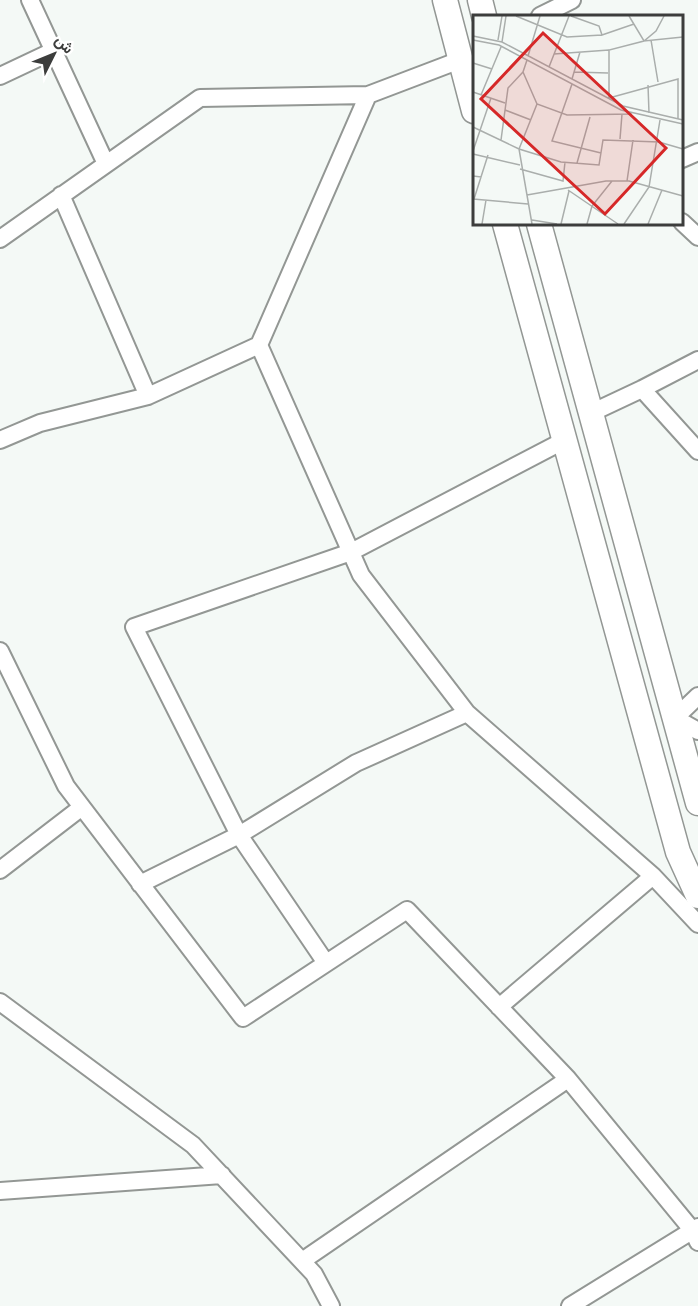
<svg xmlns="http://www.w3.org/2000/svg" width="698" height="1306" viewBox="0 0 698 1306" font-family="Signika,Vazirmatn,sans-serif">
<rect width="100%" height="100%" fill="#f4f9f6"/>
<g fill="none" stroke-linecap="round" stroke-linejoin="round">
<g stroke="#939794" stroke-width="20">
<path id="street" d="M 30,0 L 106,164
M 540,16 L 572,0
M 460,60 L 368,95 L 259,345 L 361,575 L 467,713 L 653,876 L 698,924
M 0,76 L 53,51
M 682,159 L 698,152
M 61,195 L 148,396
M 682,222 L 698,237
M 0,239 L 200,98 L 368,95
M 642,389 L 698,451
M 591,413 L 642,389 L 698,360
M 0,440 L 40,423 L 148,396 L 259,345
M 0,651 L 66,786 L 243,1018 L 407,910 L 568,1079 L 693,1231 L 698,1242
M 698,696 L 675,718 L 698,731
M 0,870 L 82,807
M 140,884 L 239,835 L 356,763 L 467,713
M 326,963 L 239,835 L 134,627 L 351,552 L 565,440
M 0,1002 L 193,1145 L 314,1274 L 331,1306
M 499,1007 L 653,876
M 0,1191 L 222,1175
M 302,1261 L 568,1079
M 570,1306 L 698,1227"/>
</g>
<g stroke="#939794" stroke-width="27">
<path id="secondary" d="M 445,0 L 474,111
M 480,0 L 484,16
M 505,224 L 678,852 L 698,896
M 539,224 L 698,803"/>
</g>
<use href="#street" stroke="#fff" stroke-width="16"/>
<use href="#secondary" stroke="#fff" stroke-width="24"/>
</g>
<g transform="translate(473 15)">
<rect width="210" height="210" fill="#f4f9f6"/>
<path fill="none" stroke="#aaaeac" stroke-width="1.5" d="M 43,1 L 94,22 L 129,20M 98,1 L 126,11 L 129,20 L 161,9M 156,1 L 171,26 L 210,22M 191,1 L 183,16 L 171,26 L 136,35 L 136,83 L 205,64 L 205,104M 0,21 L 29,27 L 150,91 L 210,105M 0,25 L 26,30 L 148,95 L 210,109M 25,25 L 29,1M 178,25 L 185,67M 29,27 L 33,1M 81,39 L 136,35M 55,41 L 67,1M 54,45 L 50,57 L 64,89 L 94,100 L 159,99M 0,48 L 19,54M 76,52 L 96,1M 101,57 L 135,58M 99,64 L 107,37M 99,69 L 79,126 L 128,138M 175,70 L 176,98M 0,77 L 32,88M 8,80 L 28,32M 32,95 L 58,105M 0,112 L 46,134 L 88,147 L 126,150 L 130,125 L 186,127 L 210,134M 147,124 L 149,99M 28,125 L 35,73 L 50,57M 0,136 L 18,83M 0,139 L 47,150M 104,148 L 117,102M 47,154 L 90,166 L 92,147M 0,161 L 8,162 L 15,140M 154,166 L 160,125M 95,175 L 145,209M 54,180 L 133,166 L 156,166 L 210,181M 0,184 L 55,189M 1,184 L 8,162M 59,205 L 84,209M 9,209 L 13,185M 59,209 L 46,134 L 64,89M 88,209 L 96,176M 114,209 L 119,191 L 139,166M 151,209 L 176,172 L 187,105M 175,209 L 189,175"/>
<path fill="#d62828" fill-opacity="0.15" stroke="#d62828" stroke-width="3" d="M 70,18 L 193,133 L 132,199 L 8,84 Z"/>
<rect width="210" height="210" fill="none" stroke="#3c3d3c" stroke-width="3"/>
</g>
<g transform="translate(54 54) rotate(47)" stroke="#ffffff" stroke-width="4.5" paint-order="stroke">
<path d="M0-4.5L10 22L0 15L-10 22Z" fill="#3c3d3c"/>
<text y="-9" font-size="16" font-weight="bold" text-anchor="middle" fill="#3c3d3c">ش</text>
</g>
</svg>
